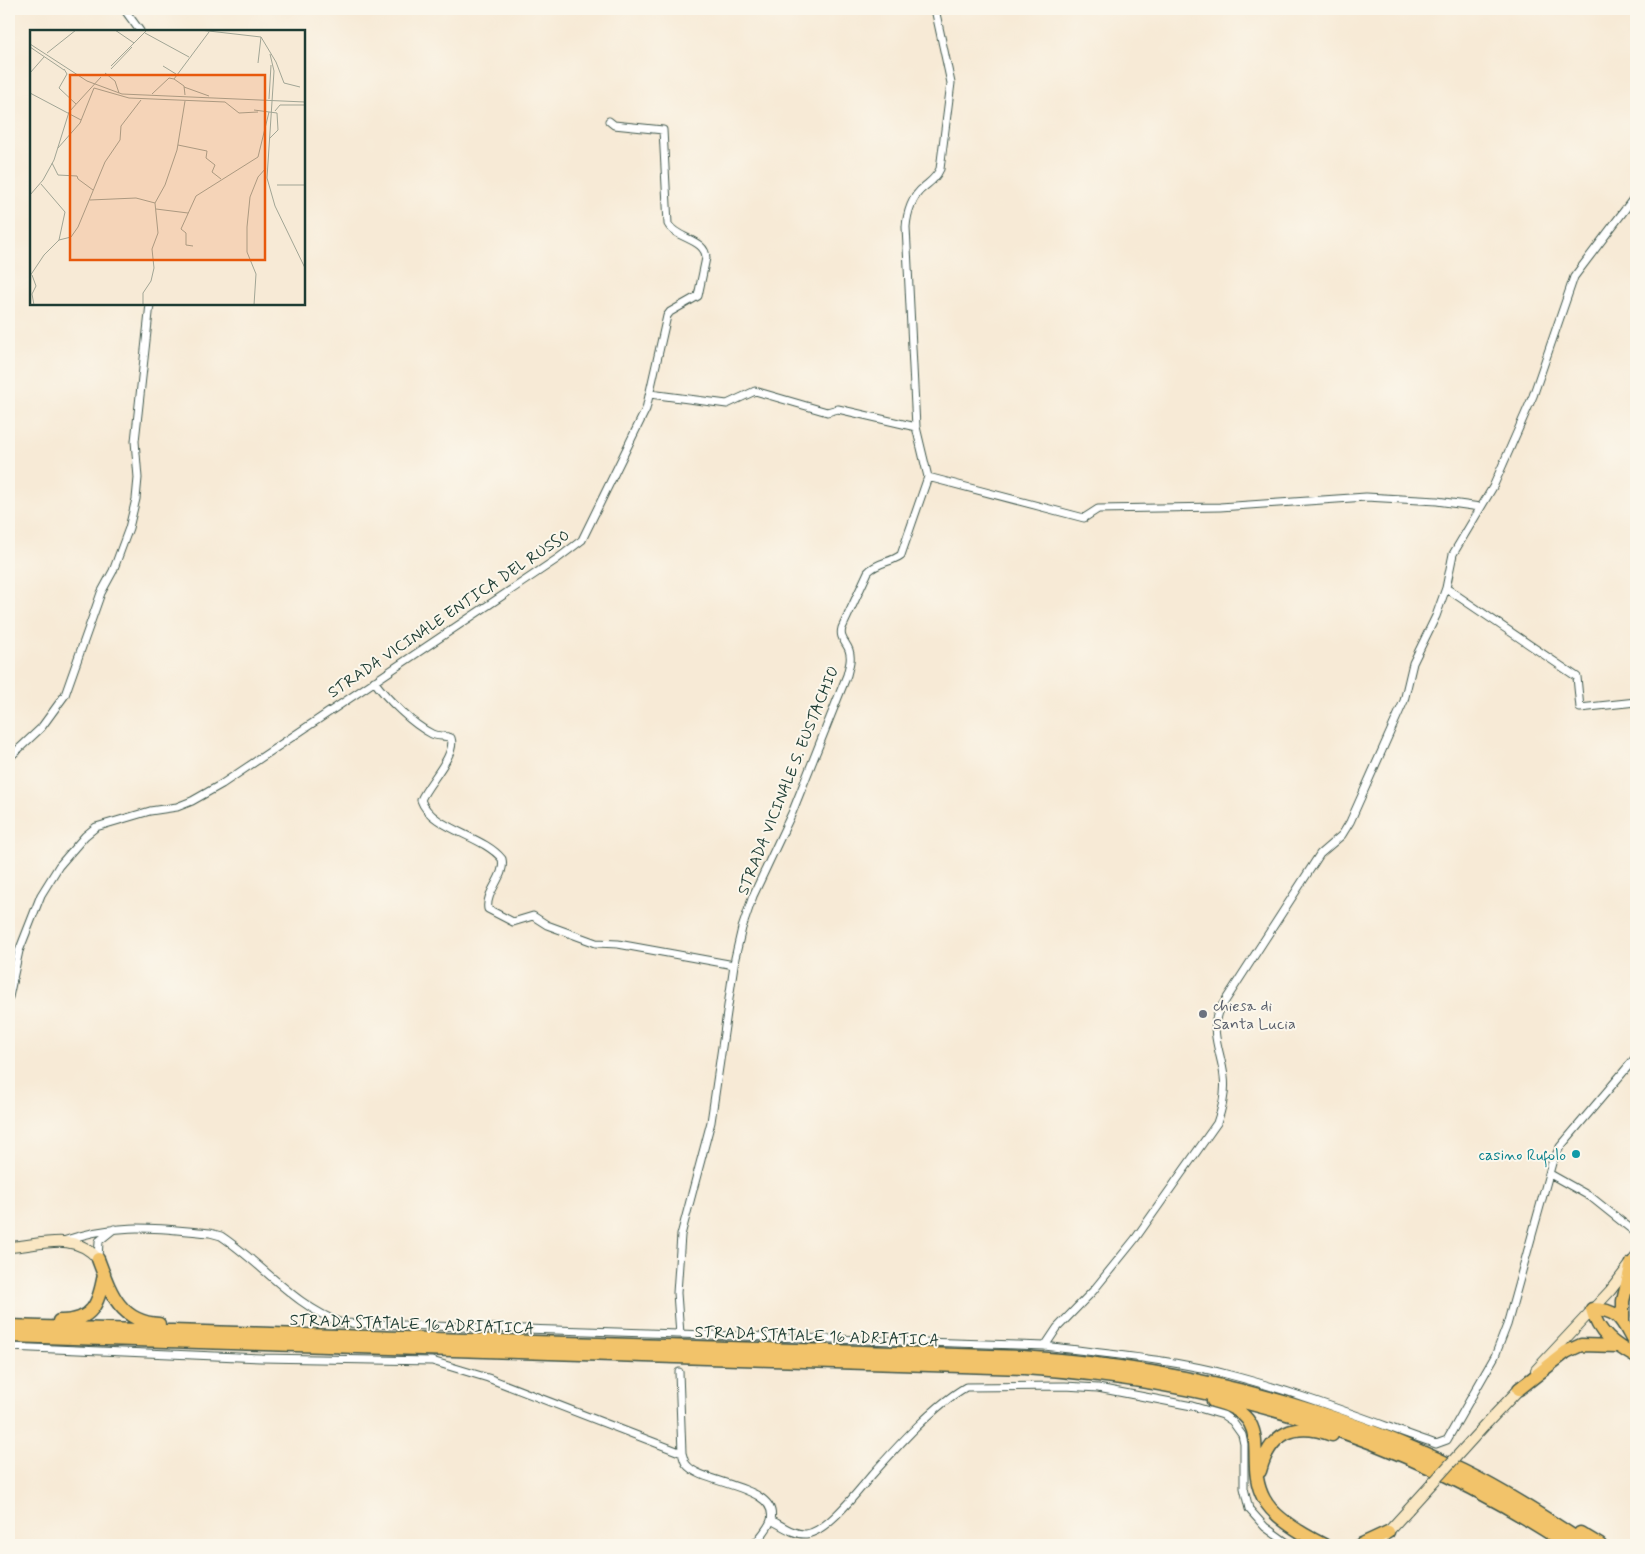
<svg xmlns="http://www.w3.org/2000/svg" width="1645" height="1554" viewBox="0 0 1645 1554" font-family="Mynerve,sans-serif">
<rect width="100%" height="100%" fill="#fbf7ec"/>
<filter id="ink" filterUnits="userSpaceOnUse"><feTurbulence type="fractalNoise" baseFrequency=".02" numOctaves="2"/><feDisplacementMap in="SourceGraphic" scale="10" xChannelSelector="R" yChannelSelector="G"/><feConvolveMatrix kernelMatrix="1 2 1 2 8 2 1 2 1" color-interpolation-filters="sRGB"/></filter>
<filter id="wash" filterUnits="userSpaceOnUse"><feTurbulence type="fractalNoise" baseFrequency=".0096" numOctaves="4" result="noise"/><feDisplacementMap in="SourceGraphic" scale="20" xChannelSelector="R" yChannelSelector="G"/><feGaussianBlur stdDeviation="1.12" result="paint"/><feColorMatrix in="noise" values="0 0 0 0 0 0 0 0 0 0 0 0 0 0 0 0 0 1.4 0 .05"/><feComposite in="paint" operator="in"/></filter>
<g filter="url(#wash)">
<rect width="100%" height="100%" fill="#f7ead6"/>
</g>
<g filter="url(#ink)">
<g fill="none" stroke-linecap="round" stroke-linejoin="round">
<g stroke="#3f574c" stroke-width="9">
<path id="street" d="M 124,9 L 140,31
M 650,394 L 727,404 L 755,391 L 827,412 L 838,409 L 916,427
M 928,477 L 1084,518 L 1098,509 L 1220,507 L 1366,497 L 1437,501 L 1480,507
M 1446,588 L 1577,677 L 1580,708 L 1636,702
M 374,681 C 387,699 412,724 432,734 C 438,737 445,735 451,738 C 457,755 427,784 421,800 C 431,829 483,835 502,859 C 506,877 485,891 488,909 L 513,922 L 533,916 L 547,925 L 596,943 L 618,944 L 734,965
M 9,758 L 41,728 L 65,695 L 101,593 L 113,571 L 129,528 L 136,499 L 138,478 L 135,441 L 150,304
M 9,997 L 19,951 L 41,895 L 59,866 L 85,836 L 96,827 L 150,811 L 177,807 L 192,801 L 222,784 L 557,559 L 582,540 L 646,409 L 667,316 L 670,312 L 698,296 L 706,258 C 706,239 676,239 668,224 L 663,130 L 614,125 L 609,121
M 1550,1174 L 1591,1197 L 1636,1233
M 63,1241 C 119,1222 154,1228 210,1233 L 221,1236 C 263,1264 294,1306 342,1323 L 1045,1346 C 1106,1354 1170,1359 1230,1375 C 1300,1393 1368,1420 1436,1444 L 1447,1440 L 1495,1356 L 1507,1325 L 1552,1163 L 1560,1147 L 1636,1057
M 98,1259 L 99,1241 L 114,1229
M 1636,1299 L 1636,1316
M 680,1334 L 677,1293 L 681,1235 L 711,1122 L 735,958 L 742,928 L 753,896 L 792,813 L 847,675 C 849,666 852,659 849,650 C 846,642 839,638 842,628 L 868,572 C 877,562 890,563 901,555 L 928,477 L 916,427 L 906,227 C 907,213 912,196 924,187 C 931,181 936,178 940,169 L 951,83 L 935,9
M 1045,1346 L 1057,1328 L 1093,1291 L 1135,1239 L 1217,1123 C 1222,1109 1226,1092 1224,1077 C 1222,1055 1210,1034 1218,1012 L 1320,854 L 1342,835 L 1350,822 L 1404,701 L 1413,663 L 1436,616 L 1446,588 L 1453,554 L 1493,487 L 1533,396 L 1574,277 L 1636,195
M 9,1347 L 261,1358 L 432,1361 L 488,1378 L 682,1453
M 679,1372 L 682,1453 C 683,1456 684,1461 686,1464 C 701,1485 779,1485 771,1520 C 769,1528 759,1538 754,1545
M 771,1520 C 781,1525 794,1535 806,1534 C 827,1532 858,1491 871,1476 C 896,1448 934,1405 966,1387 L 1065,1386 L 1098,1388 L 1192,1406 L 1223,1415 L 1232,1421 L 1242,1435 L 1244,1444 L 1244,1488 L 1249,1509 L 1265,1527 L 1290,1545"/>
</g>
<g stroke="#3f574c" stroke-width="12">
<path id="secondary" d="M 9,1247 C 41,1245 75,1231 98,1259
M 1536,1370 L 1610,1291 L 1636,1257
M 1487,1423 L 1523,1385
M 1376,1545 L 1408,1510"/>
</g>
<g stroke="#3f574c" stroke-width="15">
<path id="highway" d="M 98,1259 C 110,1291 119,1322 159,1324
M 59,1321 C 93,1322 99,1303 104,1274
M 1623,1322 L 1623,1301 L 1632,1263
M 9,1326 L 1022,1357 C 1176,1367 1324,1403 1463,1471 C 1506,1492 1547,1519 1587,1545
M 9,1336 L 1024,1368 C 1221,1381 1403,1435 1568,1545
M 1636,1346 C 1623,1325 1622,1309 1592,1309 C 1598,1334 1615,1345 1636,1357
M 1519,1389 L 1566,1352 L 1581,1345 L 1617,1346
M 1213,1401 C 1279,1417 1242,1459 1264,1499 C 1274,1518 1306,1536 1324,1545
M 1260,1471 C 1270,1433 1294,1421 1332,1435
M 1580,1533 L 1600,1545
M 1360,1545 L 1388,1532"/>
</g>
<use href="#street" stroke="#fff" stroke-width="7"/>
<use href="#secondary" stroke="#fae7c3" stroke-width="10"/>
<use href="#highway" stroke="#f2c36a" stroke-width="12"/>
<g stroke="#3f574c" stroke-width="12" stroke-linecap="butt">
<path id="secondary-bridge" d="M 1408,1510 L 1487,1423"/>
</g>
<use href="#secondary-bridge" stroke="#fae7c3" stroke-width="10"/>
</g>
</g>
<circle fill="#6b7280" stroke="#fbf7ec" stroke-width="2" cx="1203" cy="1014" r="5"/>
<circle fill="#0f9aa8" stroke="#fbf7ec" stroke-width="2" cx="1576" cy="1154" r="5"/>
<g text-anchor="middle" stroke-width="4" stroke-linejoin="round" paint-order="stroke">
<g font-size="16" fill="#1f3d34" stroke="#fbf7ec">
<text transform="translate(448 613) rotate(-34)" y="6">STRADA VICINALE ENTICA DEL RUSSO</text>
<text transform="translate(787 780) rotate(-68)" y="6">STRADA VICINALE S. EUSTACHIO</text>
<text transform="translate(412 1323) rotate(2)" y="6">STRADA STATALE 16 ADRIATICA</text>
<text transform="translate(817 1335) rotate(2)" y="6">STRADA STATALE 16 ADRIATICA</text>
</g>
<g font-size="16" fill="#5b616d" stroke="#fbf7ec" text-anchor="start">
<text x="1213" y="1011">chiesa di<tspan x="1213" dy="18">Santa Lucia</tspan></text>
</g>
<g font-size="16" fill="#0d838f" stroke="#fbf7ec" text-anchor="end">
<text x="1566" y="1160">casino Rufolo</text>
</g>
</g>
<g transform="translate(30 30)">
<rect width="275" height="275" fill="#f7ead6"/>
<path fill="none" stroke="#a1a595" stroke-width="1" d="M 85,0 L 104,13M 170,0 L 231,7M 115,3 L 159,27M 231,7 L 246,32 L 254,53 L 270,57M 0,14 L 57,51 L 92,64 L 275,72M 0,17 L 34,40M 17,23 L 46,0M 240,24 L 244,41 L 237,148 L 245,176 L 275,238M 228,33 L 231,7M 81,36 L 117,0M 133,36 L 146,44M 34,39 L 37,44 L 29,58 L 46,74M 81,39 L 102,17M 0,43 L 14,27M 75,43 L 85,51 L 89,63M 154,57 L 179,66M 0,63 L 51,90M 122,64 L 139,48 L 144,49M 155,65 L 154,56 L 144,49 L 179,2M 239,69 L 241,35M 224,80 L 247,83 L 248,100 L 239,109M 245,81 L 250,75 L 275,75M 148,115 L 177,121 L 176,128 L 185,135 L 182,142 L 191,149M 28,118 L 50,93 L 64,58 L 99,68 L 195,72 L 209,83 L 228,82M 22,133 L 28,145 L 47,146 L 48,149 L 63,160M 247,155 L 275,155M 0,165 L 13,150 L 24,130 L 39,82 L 71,47M 60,170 L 106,168 L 125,173M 126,179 L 158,183M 29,210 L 41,207 L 48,197 L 75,132 L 90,110 L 91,96 L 111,70M 163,216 L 156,215 L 156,203 L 151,199 L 166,166 L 228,127 L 239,82M 2,245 L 6,256 L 2,264 L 4,275M 0,246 L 14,225 L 29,210 L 35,182 L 11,154M 113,275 L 113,263 L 121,251 L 124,238 L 122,219 L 128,203 L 125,173 L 135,155 L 147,120 L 155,71M 224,275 L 226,244 L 217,222 L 217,197 L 220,167 L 228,147 L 236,138"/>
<path fill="#e8590c" fill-opacity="0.15" stroke="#e8590c" stroke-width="2.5" d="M 40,45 L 235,45 L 235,230 L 40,230 Z"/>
<rect width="275" height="275" fill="none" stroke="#1f3d34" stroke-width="2.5"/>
</g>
<rect width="1645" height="1554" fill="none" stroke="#fbf7ec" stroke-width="30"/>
</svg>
